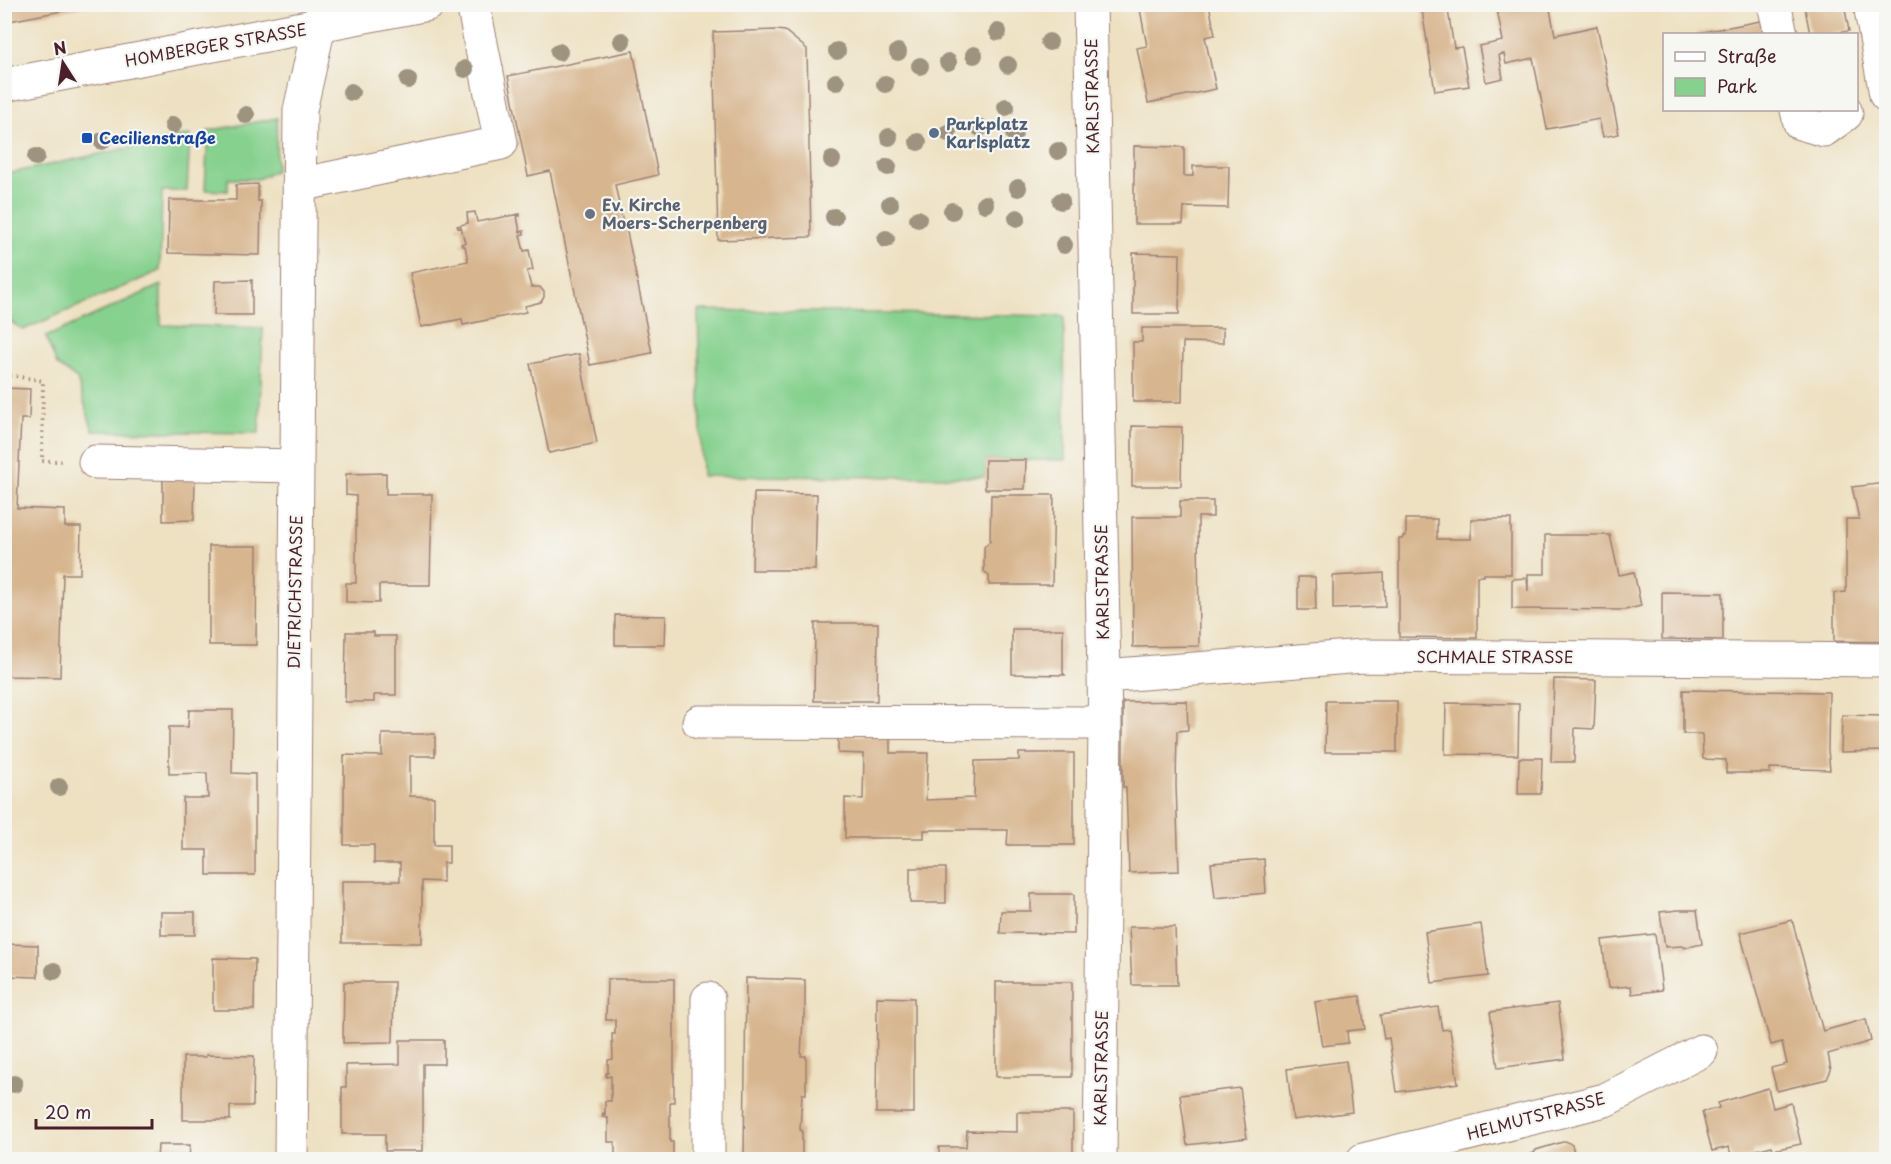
<svg xmlns="http://www.w3.org/2000/svg" width="1891" height="1164" viewBox="0 0 1891 1164" font-family="'Playpen Sans',sans-serif">
<rect width="100%" height="100%" fill="#f6f6f2"/>
<filter id="ink" filterUnits="userSpaceOnUse"><feTurbulence type="fractalNoise" baseFrequency=".0167" numOctaves="2"/><feDisplacementMap in="SourceGraphic" scale="12" xChannelSelector="R" yChannelSelector="G"/><feConvolveMatrix kernelMatrix="1 2 1 2 8 2 1 2 1" color-interpolation-filters="sRGB"/></filter>
<filter id="wash" filterUnits="userSpaceOnUse"><feTurbulence type="fractalNoise" baseFrequency=".008" numOctaves="4" result="noise"/><feDisplacementMap in="SourceGraphic" scale="24" xChannelSelector="R" yChannelSelector="G"/><feGaussianBlur stdDeviation="1.35" result="paint"/><feColorMatrix in="noise" values="0 0 0 0 0 0 0 0 0 0 0 0 0 0 0 0 0 1.4 0 .05"/><feComposite in="paint" operator="in"/></filter>
<g filter="url(#wash)">
<rect width="100%" height="100%" fill="#eee1c2"/>
<path fill="#86d18e" stroke="#68785c" stroke-width="1.5" d="M 277,118 L 276,170 L 258,179 L 228,179 L 228,191 L 205,190 L 208,131 Z
M 190,135 L 187,191 L 162,191 L 160,271 L 23,330 L 5,318 L 5,174 Z
M 161,285 L 161,325 L 263,328 L 259,433 L 93,431 L 77,379 L 57,365 L 46,337 Z
M 698,310 L 1064,316 L 1065,460 L 986,460 L 985,477 L 702,476 Z"/>
<g id="blocks">
<path fill="#d7b58e" d="M 4,4 L 88,4 L 88,6 L 4,22 Z
M 1139,4 L 1209,4 L 1215,35 L 1205,37 L 1216,89 L 1148,103 L 1137,48 L 1147,46 Z
M 1421,4 L 1447,4 L 1454,48 L 1462,47 L 1469,86 L 1435,91 Z
M 1496,4 L 1549,4 L 1555,35 L 1597,26 L 1619,134 L 1603,137 L 1599,119 L 1547,129 L 1533,58 L 1506,64 L 1504,54 L 1499,55 L 1503,78 L 1486,82 L 1479,46 L 1503,41 Z
M 1804,4 L 1844,4 L 1849,31 L 1831,34 L 1810,34 Z
M 1761,21 L 1763,34 L 1697,34 L 1697,33 Z
M 776,30 L 785,31 L 807,49 L 811,237 L 718,240 L 713,32 Z
M 633,51 L 658,175 L 615,185 L 624,228 L 626,227 L 652,353 L 590,365 L 550,171 L 528,176 L 508,76 Z
M 1134,146 L 1184,147 L 1184,176 L 1193,176 L 1193,166 L 1229,166 L 1228,208 L 1184,207 L 1183,224 L 1134,224 Z
M 258,184 L 258,201 L 261,201 L 260,255 L 168,253 L 169,200 L 236,200 L 236,185 Z
M 475,212 L 477,222 L 520,214 L 520,216 L 517,216 L 520,232 L 524,231 L 524,234 L 520,235 L 524,251 L 529,250 L 533,270 L 527,271 L 531,287 L 540,287 L 544,292 L 544,297 L 541,302 L 525,306 L 526,312 L 463,325 L 462,319 L 421,327 L 410,273 L 468,261 L 465,246 L 462,246 L 461,244 L 465,243 L 461,227 L 458,228 L 457,226 L 468,223 L 467,213 Z
M 1133,253 L 1180,254 L 1179,314 L 1133,314 Z
M 252,280 L 252,315 L 214,315 L 215,281 Z
M 1142,328 L 1223,328 L 1223,343 L 1183,342 L 1182,402 L 1133,402 L 1133,342 L 1142,342 Z
M 579,354 L 597,443 L 549,453 L 530,364 Z
M 4,388 L 30,389 L 29,419 L 21,419 L 17,508 L 65,510 L 65,527 L 81,527 L 80,574 L 63,574 L 60,677 L 4,676 Z
M 1132,426 L 1182,427 L 1181,486 L 1132,486 Z
M 985,460 L 1026,460 L 1025,489 L 985,489 Z
M 386,473 L 386,494 L 432,494 L 430,585 L 379,585 L 379,603 L 346,602 L 346,583 L 356,583 L 356,496 L 346,495 L 346,474 Z
M 163,477 L 195,478 L 194,520 L 163,521 Z
M 1886,483 L 1886,642 L 1834,641 L 1834,593 L 1846,592 L 1846,519 L 1859,519 L 1852,487 Z
M 754,493 L 817,494 L 815,570 L 752,570 Z
M 991,495 L 1054,495 L 1052,585 L 989,585 L 989,576 L 984,571 L 984,547 L 990,541 Z
M 1180,501 L 1213,501 L 1213,517 L 1198,517 L 1199,646 L 1133,647 L 1132,517 L 1180,517 Z
M 1406,519 L 1437,519 L 1437,539 L 1471,539 L 1471,519 L 1511,519 L 1511,574 L 1484,574 L 1484,576 L 1477,576 L 1477,638 L 1399,637 L 1399,539 L 1403,539 L 1403,536 L 1406,536 Z
M 1545,535 L 1610,535 L 1619,575 L 1634,572 L 1641,606 L 1625,610 L 1512,609 L 1512,579 L 1527,578 L 1528,591 L 1528,574 L 1545,574 Z
M 209,546 L 257,546 L 256,645 L 209,645 Z
M 1384,573 L 1385,607 L 1333,609 L 1333,576 Z
M 1298,577 L 1315,577 L 1316,610 L 1298,610 Z
M 1662,592 L 1723,593 L 1723,640 L 1662,639 Z
M 615,615 L 666,616 L 665,645 L 615,645 Z
M 815,623 L 878,623 L 877,701 L 814,701 Z
M 1012,629 L 1063,629 L 1063,673 L 1065,675 L 1012,674 Z
M 346,632 L 374,632 L 374,636 L 396,636 L 396,695 L 374,695 L 374,702 L 345,702 Z
M 1554,679 L 1596,680 L 1594,729 L 1575,728 L 1574,762 L 1551,762 Z
M 1683,690 L 1829,692 L 1828,750 L 1830,770 L 1770,768 L 1770,773 L 1726,773 L 1726,760 L 1703,759 L 1702,734 L 1683,734 Z
M 1187,701 L 1188,730 L 1177,731 L 1176,785 L 1179,871 L 1129,873 L 1126,787 L 1123,787 L 1123,702 Z
M 1326,701 L 1397,701 L 1397,752 L 1325,752 Z
M 1446,703 L 1519,704 L 1518,755 L 1445,754 Z
M 1883,705 L 1886,705 L 1886,751 L 1841,752 L 1842,715 L 1883,716 Z
M 189,710 L 233,710 L 232,773 L 255,774 L 255,875 L 207,875 L 207,850 L 183,850 L 183,798 L 208,798 L 207,773 L 169,774 L 169,727 L 188,727 Z
M 382,734 L 435,734 L 435,756 L 410,756 L 410,796 L 434,797 L 434,845 L 449,845 L 449,863 L 443,863 L 443,882 L 422,881 L 422,943 L 342,943 L 342,881 L 400,881 L 400,863 L 374,863 L 374,845 L 344,845 L 344,755 L 382,756 Z
M 838,735 L 890,736 L 890,753 L 928,753 L 926,800 L 974,798 L 975,761 L 1019,760 L 1019,753 L 1074,753 L 1074,845 L 1007,845 L 1008,830 L 924,830 L 924,838 L 845,838 L 845,798 L 863,799 L 864,754 L 838,753 Z
M 1519,758 L 1542,758 L 1541,794 L 1518,794 Z
M 1264,859 L 1266,893 L 1215,898 L 1211,863 Z
M 910,868 L 946,868 L 946,903 L 910,903 Z
M 1031,894 L 1074,894 L 1074,934 L 1000,933 L 1001,911 L 1031,911 Z
M 1679,910 L 1697,910 L 1702,944 L 1684,948 L 1683,946 L 1665,947 L 1660,912 Z
M 161,912 L 195,912 L 195,935 L 161,935 Z
M 1792,920 L 1823,1031 L 1866,1019 L 1871,1041 L 1828,1054 L 1831,1070 L 1827,1079 L 1777,1091 L 1771,1068 L 1787,1064 L 1782,1042 L 1771,1045 L 1740,933 Z
M 1481,924 L 1488,976 L 1432,983 L 1425,932 Z
M 1129,927 L 1175,927 L 1177,985 L 1132,985 Z
M 1655,934 L 1662,990 L 1632,994 L 1631,986 L 1608,988 L 1602,940 Z
M 6,944 L 38,945 L 38,977 L 5,976 Z
M 213,958 L 255,959 L 254,1010 L 213,1010 Z
M 746,978 L 805,980 L 805,1018 L 803,1018 L 801,1056 L 806,1056 L 806,1094 L 802,1094 L 800,1130 L 802,1130 L 802,1154 L 800,1160 L 744,1160 Z
M 607,979 L 674,979 L 674,1102 L 670,1102 L 670,1142 L 673,1142 L 673,1160 L 615,1160 L 615,1142 L 608,1142 L 608,1118 L 602,1117 L 603,1113 L 605,1114 L 605,1101 L 611,1101 L 611,1076 L 606,1077 L 606,1073 L 608,1073 L 608,1060 L 613,1059 L 612,1034 L 615,1034 L 615,1020 L 606,1020 Z
M 344,982 L 394,982 L 393,1042 L 343,1043 Z
M 996,982 L 1072,982 L 1072,1077 L 996,1077 Z
M 1360,996 L 1365,1029 L 1347,1031 L 1348,1043 L 1322,1046 L 1315,1002 Z
M 877,997 L 914,998 L 914,1113 L 876,1113 Z
M 1558,1003 L 1565,1059 L 1498,1068 L 1490,1012 Z
M 1438,1007 L 1442,1030 L 1450,1029 L 1458,1083 L 1397,1092 L 1389,1038 L 1384,1039 L 1380,1015 Z
M 400,1040 L 444,1040 L 444,1064 L 423,1064 L 423,1151 L 385,1151 L 385,1134 L 342,1134 L 342,1087 L 346,1087 L 346,1065 L 400,1064 Z
M 206,1055 L 254,1056 L 253,1106 L 230,1106 L 230,1120 L 183,1120 L 183,1057 L 206,1057 Z
M 1346,1061 L 1352,1112 L 1293,1120 L 1287,1069 Z
M 1240,1088 L 1247,1138 L 1187,1145 L 1180,1095 Z
M 1768,1088 L 1773,1108 L 1791,1103 L 1801,1144 L 1773,1150 L 1772,1146 L 1752,1151 L 1753,1156 L 1738,1160 L 1732,1160 L 1729,1147 L 1712,1151 L 1702,1112 L 1719,1108 L 1718,1103 Z
M 1017,1112 L 1073,1112 L 1073,1160 L 939,1160 L 939,1147 L 966,1147 L 967,1131 L 1017,1132 Z
M 1566,1141 L 1572,1145 L 1576,1160 L 1512,1160 L 1534,1153 L 1536,1150 Z
M 158,1145 L 190,1145 L 189,1160 L 157,1160 Z"/>
</g>
</g>
<g filter="url(#ink)">
<use href="#blocks" fill-opacity="0" stroke="#9c8076" stroke-width="1.5"/>
<g fill="none" stroke-linecap="round" stroke-linejoin="round">
<g stroke="#9c8076" stroke-width="35">
<path id="minor" d="M 1090,4 L 1105,723 L 1100,1160
M 1774,4 L 1781,34
M 1870,4 L 1886,95
M 1797,110 L 1800,123 L 1824,130 L 1846,114 L 1845,110
M 299,185 L 501,143 L 473,4
M 95,462 L 296,466
M 1104,676 L 1363,656 L 1886,660
M 699,722 L 1105,723
M 708,999 L 708,1160
M 291,1160 L 300,110 L 324,4
M 1363,1160 L 1605,1100 L 1701,1051"/>
</g>
<g stroke="#9c8076" stroke-width="35">
<path id="major" d="M 4,85 L 428,4"/>
</g>
<path stroke="#9c8076" stroke-width="4" stroke-dasharray="1.5 4.5" stroke-linecap="butt" d="M 4,374 L 43,381 L 42,461 L 61,461"/>
<use href="#minor" stroke="#fff" stroke-width="33"/>
<use href="#major" stroke="#fff" stroke-width="33"/>
</g>
<g fill="#9e937f">
<circle cx="998" cy="32" r="9"/>
<circle cx="622" cy="41" r="9"/>
<circle cx="1049" cy="42" r="9"/>
<circle cx="837" cy="51" r="9"/>
<circle cx="559" cy="52" r="9"/>
<circle cx="898" cy="52" r="9"/>
<circle cx="974" cy="55" r="9"/>
<circle cx="948" cy="62" r="9"/>
<circle cx="1008" cy="65" r="9"/>
<circle cx="920" cy="66" r="9"/>
<circle cx="465" cy="69" r="9"/>
<circle cx="408" cy="80" r="9"/>
<circle cx="836" cy="82" r="9"/>
<circle cx="885" cy="84" r="9"/>
<circle cx="351" cy="92" r="9"/>
<circle cx="1006" cy="107" r="9"/>
<circle cx="246" cy="115" r="9"/>
<circle cx="173" cy="125" r="9"/>
<circle cx="980" cy="128" r="9"/>
<circle cx="948" cy="133" r="9"/>
<circle cx="1014" cy="134" r="9"/>
<circle cx="889" cy="137" r="9"/>
<circle cx="102" cy="141" r="9"/>
<circle cx="918" cy="142" r="9"/>
<circle cx="1058" cy="151" r="9"/>
<circle cx="36" cy="157" r="9"/>
<circle cx="832" cy="160" r="9"/>
<circle cx="888" cy="167" r="9"/>
<circle cx="1018" cy="188" r="9"/>
<circle cx="1061" cy="201" r="9"/>
<circle cx="890" cy="204" r="9"/>
<circle cx="985" cy="204" r="9"/>
<circle cx="952" cy="211" r="9"/>
<circle cx="834" cy="217" r="9"/>
<circle cx="1017" cy="218" r="9"/>
<circle cx="918" cy="219" r="9"/>
<circle cx="886" cy="239" r="9"/>
<circle cx="1064" cy="245" r="9"/>
<circle cx="59" cy="787" r="9"/>
<circle cx="54" cy="971" r="9"/>
<circle cx="14" cy="1084" r="9"/>
</g>
</g>
<circle fill="#5c6f8a" stroke="#f6f6f2" stroke-width="2" cx="934" cy="133" r="6"/>
<rect fill="#1a4fb4" stroke="#f6f6f2" stroke-width="2" x="81" y="132" width="12" height="12" rx="3"/>
<circle fill="#6b7280" stroke="#f6f6f2" stroke-width="2" cx="590" cy="214" r="6"/>
<g text-anchor="middle" stroke-width="4.5" stroke-linejoin="round" paint-order="stroke">
<g font-size="16" fill="#4a1f2b" stroke="#f6f6f2">
<text transform="translate(216 45) rotate(-10)" y="6">HOMBERGER STRASSE</text>
<text transform="translate(1092 96) rotate(-91)" y="6">KARLSTRASSE</text>
<text transform="translate(1102 582) rotate(-91)" y="6">KARLSTRASSE</text>
<text transform="translate(295 592) rotate(-89)" y="6">DIETRICHSTRASSE</text>
<text x="1495" y="663">SCHMALE STRASSE</text>
<text transform="translate(1101 1068) rotate(-89)" y="6">KARLSTRASSE</text>
<text transform="translate(1536 1116) rotate(-15)" y="6">HELMUTSTRASSE</text>
</g>
<g font-size="16" font-weight="bold" fill="#4e5e75" stroke="#f6f6f2" text-anchor="start">
<text x="946" y="130">Parkplatz<tspan x="946" dy="18">Karlsplatz</tspan></text>
</g>
<g font-size="16" font-weight="bold" fill="#164399" stroke="#f6f6f2" text-anchor="start">
<text x="99" y="144">Cecilienstraße</text>
</g>
<g font-size="16" font-weight="bold" fill="#5b616d" stroke="#f6f6f2" text-anchor="start">
<text x="602" y="211">Ev. Kirche<tspan x="602" dy="18">Moers-Scherpenberg</tspan></text>
</g>
</g>
<rect width="1891" height="1164" fill="none" stroke="#f6f6f2" stroke-width="24"/>
<rect x="1663" y="33" width="195" height="78" fill="#f6f6f2" stroke="#b1a0a2" stroke-width="1.5"/>
<rect x="1675" y="52" width="30" height="9" fill="#ffffff" stroke="#b1a0a2" stroke-width="1.5"/>
<text x="1717" y="63" font-size="18" fill="#4a1f2b">Straße</text>
<rect x="1675" y="78" width="30" height="18" fill="#86d18e" stroke="#b1a0a2" stroke-width="1.5"/>
<text x="1717" y="93" font-size="18" fill="#4a1f2b">Park</text>
<g transform="translate(63 63) rotate(348)" stroke="#f6f6f2" stroke-width="4.5" paint-order="stroke">
<path d="M0-4.5L10 22L0 15L-10 22Z" fill="#4a1f2b"/>
<text y="-9" font-size="16" font-weight="bold" text-anchor="middle" fill="#4a1f2b">N</text>
</g>
<path d="M36 1119v9h116v-9" fill="none" stroke="#4a1f2b" stroke-width="3"/>
<text x="45" y="1119" font-size="18" fill="#4a1f2b" stroke="#f6f6f2" stroke-width="4.5" paint-order="stroke">20 m</text>
</svg>
